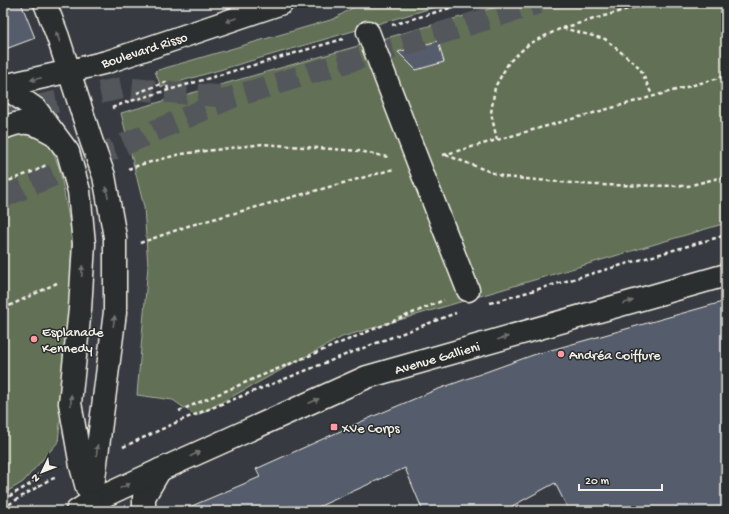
<svg xmlns="http://www.w3.org/2000/svg" width="729" height="514" viewBox="0 0 729 514" font-family="'Gochi Hand',sans-serif">
<rect width="100%" height="100%" fill="#373b41"/>
<filter id="ink" filterUnits="userSpaceOnUse"><feTurbulence type="fractalNoise" baseFrequency=".025" numOctaves="2"/><feDisplacementMap in="SourceGraphic" scale="8" xChannelSelector="R" yChannelSelector="G"/><feConvolveMatrix kernelMatrix="1 2 1 2 8 2 1 2 1" color-interpolation-filters="sRGB"/></filter>
<g filter="url(#ink)">
<path fill="#626f57" stroke="#abb0a0" d="M 360,3 L 449,3 L 161,87 L 155,71 L 334,19 Z
M 510,3 L 726,3 L 726,223 L 342,337 L 196,416 L 173,400 L 137,395 L 148,266 L 144,207 L 121,113 Z
M 15,132 L 49,141 L 60,170 L 72,236 L 69,333 L 58,442 L 23,482 L 3,494 L 3,137 Z"/>
<path fill="#545b6c" stroke="#f4f1e8" d="M 3,3 L 21,3 L 35,38 L 3,50 Z
M 438,41 L 444,62 L 416,70 L 398,52 Z
M 726,301 L 726,511 L 569,511 L 555,483 L 503,511 L 423,511 L 405,468 L 309,511 L 180,511 L 260,477 L 256,469 L 374,416 L 433,391 L 533,355 Z"/>
<g fill="none" stroke-linecap="round" stroke-linejoin="round">
<path stroke="#53565a" stroke-width="22" stroke-dasharray="22 11" stroke-linecap="butt" d="M 3,113 L 122,88 L 229,97
M 3,197 L 233,97 L 539,3"/>
<g stroke="#f4f1e8" stroke-width="25">
<path id="street" d="M 368,32 L 418,162 L 468,290"/>
</g>
<g stroke="#f4f1e8" stroke-width="25">
<path id="secondary" d="M 144,511 L 144,497 L 160,470"/>
</g>
<g stroke="#f4f1e8" stroke-width="25">
<path id="primary" d="M 45,3 L 58,37 L 91,140 L 104,176 L 115,237 L 115,312 L 91,502
M 3,86 L 36,109 L 68,152 L 79,191 L 84,244 L 80,309 L 70,403 L 81,466 L 87,488
M 3,86 L 70,71 L 107,62 L 282,3
M 3,128 C 26,119 33,122 54,134
M 77,511 L 91,502 L 160,470 L 367,377 L 726,275"/>
</g>
<g stroke="#f4f1e8" stroke-width="25">
<path id="highway" d="M 90,511 L 91,502"/>
</g>
<path stroke="#f4f1e8" stroke-width="2.5" stroke-dasharray="4 3" stroke-linecap="butt" d="M 392,25 L 467,3
M 563,28 L 649,3
M 137,93 L 166,82 L 168,89
M 112,108 L 124,103 L 343,39
M 497,140 L 491,113 L 495,87 L 509,62 L 530,43 L 562,28 L 605,39 L 640,68 L 652,95
M 443,155 L 726,76
M 446,155 L 504,177 L 594,185 L 688,186 L 726,176
M 128,169 L 143,164 L 181,154 L 263,144 L 359,151 L 388,157
M 3,183 L 37,170 L 46,165
M 140,243 L 188,226 L 394,169
M 490,303 L 726,235
M 3,309 L 57,283
M 179,411 L 258,377 L 444,300
M 123,447 L 184,419 L 350,353 L 456,313
M 3,500 L 32,483 L 49,461
M 3,508 L 47,481 L 57,477"/>
<use href="#street" stroke="#2a2d2e" stroke-width="22"/>
<use href="#secondary" stroke="#2a2d2e" stroke-width="22"/>
<use href="#primary" stroke="#2a2d2e" stroke-width="22"/>
<use href="#highway" stroke="#2a2d2e" stroke-width="22"/>
</g>
<defs><path id="oneway-solid" d="M-6-.8H1V-3.2L6.5 0L1 3.2V.8H-6Z"/></defs>
<g fill="#71726f">
<use href="#oneway-solid" transform="translate(231 20) rotate(161)"/>
<use href="#oneway-solid" transform="translate(58 37) rotate(-110)"/>
<use href="#oneway-solid" transform="translate(36 79) rotate(168)"/>
<use href="#oneway-solid" transform="translate(107 192) rotate(-100)"/>
<use href="#oneway-solid" transform="translate(82 271) rotate(-87)"/>
<use href="#oneway-solid" transform="translate(628 302) rotate(-16)"/>
<use href="#oneway-solid" transform="translate(114 321) rotate(-82)"/>
<use href="#oneway-solid" transform="translate(503 338) rotate(-16)"/>
<use href="#oneway-solid" transform="translate(71 400) rotate(-88)"/>
<use href="#oneway-solid" transform="translate(314 401) rotate(-24)"/>
<use href="#oneway-solid" transform="translate(97 450) rotate(-84)"/>
<use href="#oneway-solid" transform="translate(195 454) rotate(-27)"/>
<use href="#oneway-solid" transform="translate(125 486) rotate(-25)"/>
</g>
</g>
<g fill="#ff9aa2" stroke="#2a2d2e" stroke-width="1.5">
<circle cx="34" cy="339" r="4"/>
<circle cx="561" cy="354" r="4"/>
<rect x="330" y="423" width="8" height="8" rx="2"/>
</g>
<g text-anchor="middle" stroke-width="3" stroke-linejoin="round" paint-order="stroke">
<g font-size="14" fill="#f4f1e8" stroke="#2a2d2e">
<text transform="translate(144 49) rotate(-18)" y="5">Boulevard Risso</text>
<text transform="translate(437 357) rotate(-16)" y="5">Avenue Gallieni</text>
</g>
<g font-size="14" fill="#f4f1e8" stroke="#2a2d2e" text-anchor="start">
<text x="42" y="336">Esplanade<tspan x="42" dy="16">Kennedy</tspan></text>
<text x="569" y="359">Andréa Coiffure</text>
<text x="342" y="432">XVe Corps</text>
</g>
</g>
<rect width="729" height="514" fill="none" stroke="#2a2d2e" stroke-width="16"/>
<rect x="8" y="8" width="713" height="498" fill="none" stroke="#f4f1e8" stroke-width="1.5" filter="url(#ink)"/>
<g transform="translate(42 472) rotate(227)" stroke="#2a2d2e" stroke-width="3" paint-order="stroke">
<path d="M0-3L7 15L0 10L-7 15Z" fill="#f4f1e8"/>
<text y="-6" font-size="11" font-weight="bold" text-anchor="middle" fill="#f4f1e8">N</text>
</g>
<path d="M579 484v6h83v-6" fill="none" stroke="#f4f1e8" stroke-width="2"/>
<text x="585" y="484" font-size="12" fill="#f4f1e8" stroke="#2a2d2e" stroke-width="3" paint-order="stroke">20 m</text>
</svg>
